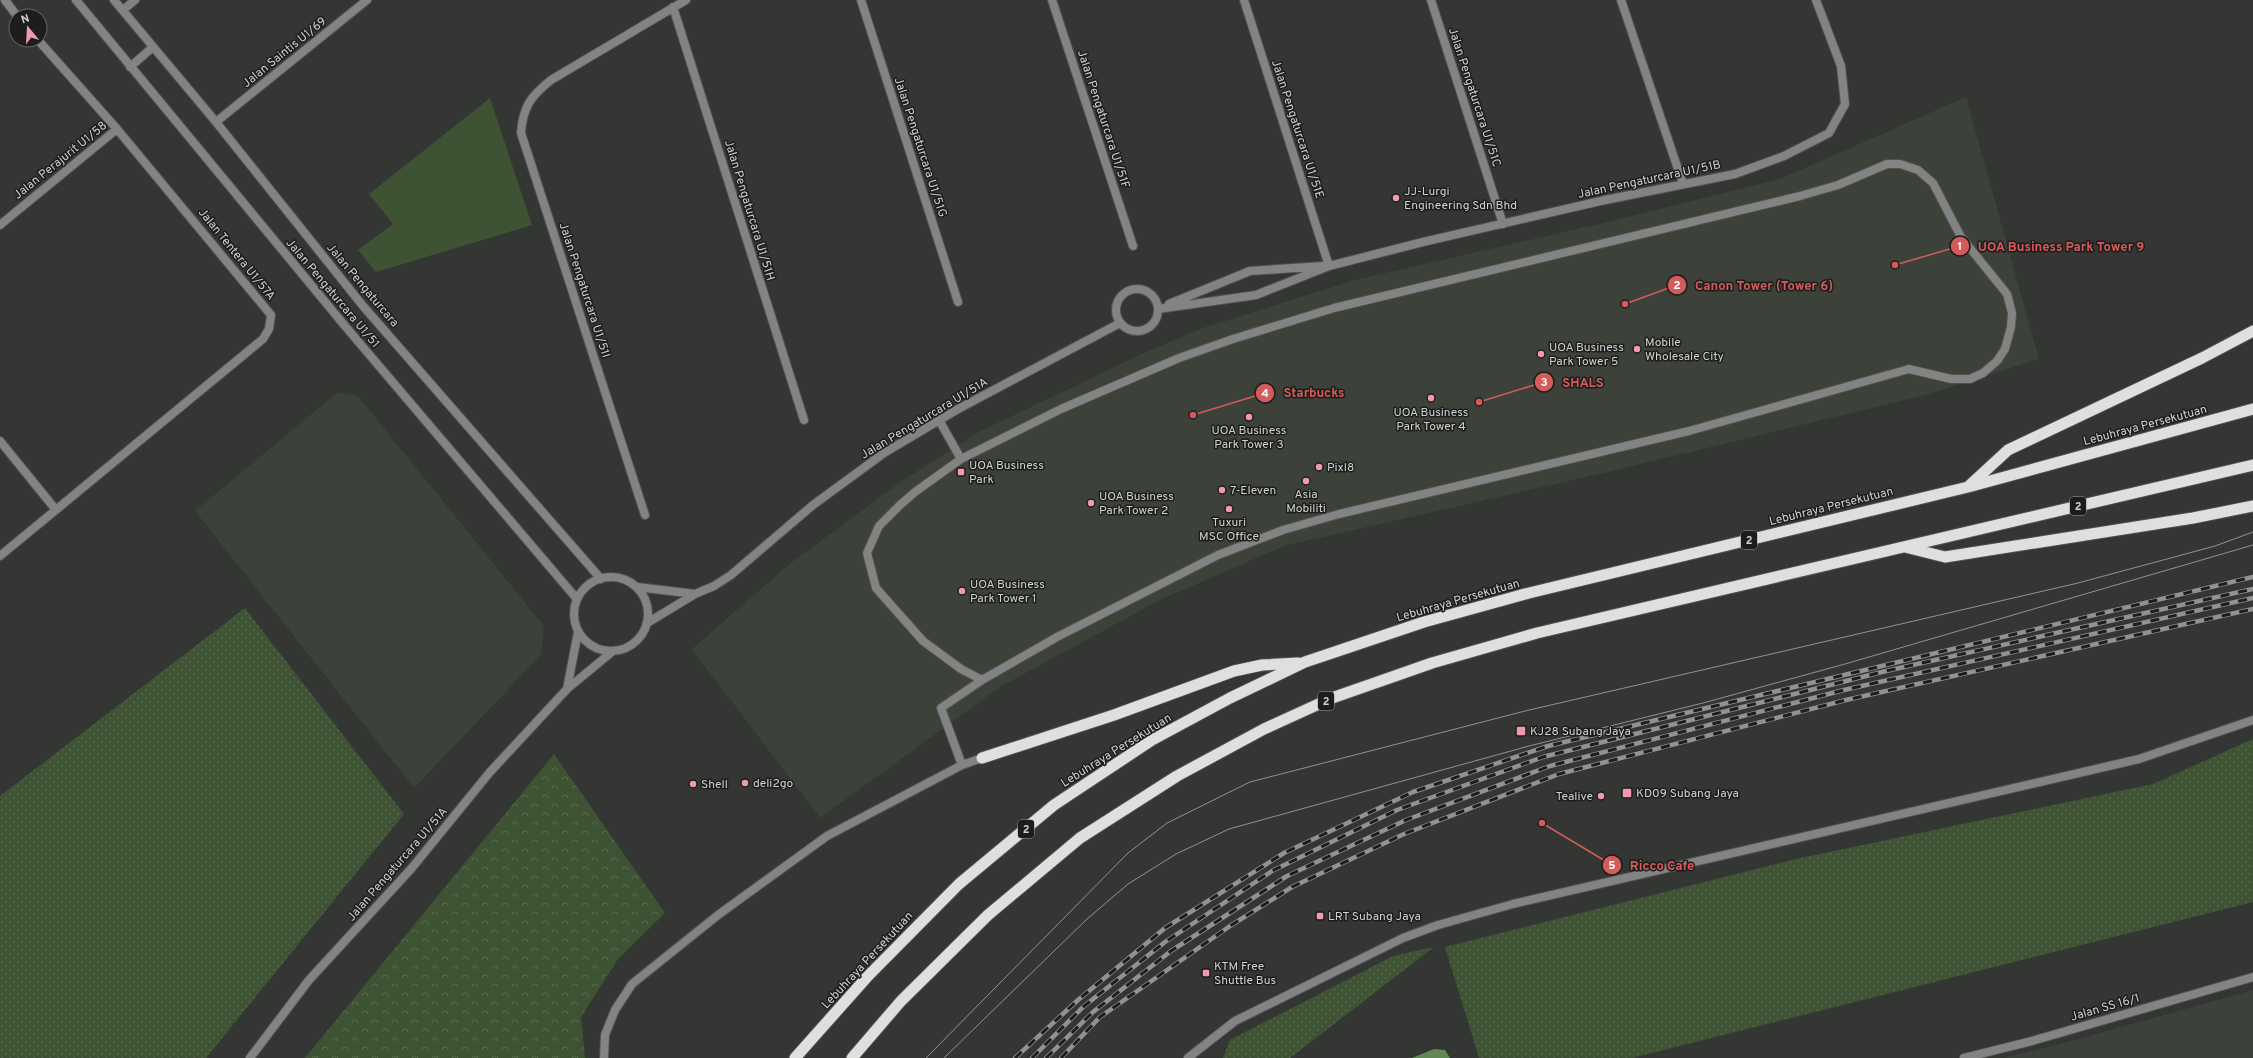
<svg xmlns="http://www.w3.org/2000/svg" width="2253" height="1058" viewBox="0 0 2253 1058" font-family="Overpass,sans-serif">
<defs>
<pattern id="grass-dots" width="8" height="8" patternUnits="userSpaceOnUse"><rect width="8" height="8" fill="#3d5334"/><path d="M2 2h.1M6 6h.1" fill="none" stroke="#586b50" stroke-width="1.8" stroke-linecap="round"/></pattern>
<pattern id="forest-crowns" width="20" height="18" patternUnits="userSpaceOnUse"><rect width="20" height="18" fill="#3d5334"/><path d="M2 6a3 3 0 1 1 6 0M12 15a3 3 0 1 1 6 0" fill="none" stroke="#586b50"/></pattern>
</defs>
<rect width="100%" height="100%" fill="#343633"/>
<path fill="#3c413a" d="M 1966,97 L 2039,359 L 1926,395 L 1595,475 L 1284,546 L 1160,600 L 1000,687 L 820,818 L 692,649 L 792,562 L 902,481 L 979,432 L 1148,351 L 1203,328 L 1355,280 L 1599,224 L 1780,179 Z
M 338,392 L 358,396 L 544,626 L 541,655 L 414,788 L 195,511 Z
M 2253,990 L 2253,1058 L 2004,1058 L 2075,1040 Z"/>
<path fill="url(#grass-dots)" d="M 245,608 L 404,814 L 206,1058 L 0,1058 L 0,796 Z
M 2253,739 L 2253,902 L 1632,1058 L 1479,1058 L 1445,947 L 1796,859 L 2153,784 Z
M 1434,947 L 1290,1058 L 1223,1058 L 1230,1040 L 1393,956 Z"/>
<path fill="url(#forest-crowns)" d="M 554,754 L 665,913 L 618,959 L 581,1017 L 585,1058 L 305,1058 Z"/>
<path fill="#3d5334" d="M 490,98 L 532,225 L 376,272 L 358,250 L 393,224 L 369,194 Z"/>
<path fill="#628954" d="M 1434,1049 L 1445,1050 L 1450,1058 L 1412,1058 Z"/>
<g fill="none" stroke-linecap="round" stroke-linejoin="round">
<g stroke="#50524f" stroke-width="10">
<path id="minor" d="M 5,0 L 17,16
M 861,0 L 958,302
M 1052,0 L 1133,246
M 1244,0 L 1329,266
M 1431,0 L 1503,224
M 1621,0 L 1683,184
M 673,7 L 804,420
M 123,10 L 135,0
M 216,122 L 367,0
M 0,225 L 117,129
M1116 310a21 21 0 1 1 42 0a21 21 0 1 1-42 0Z
M 1169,304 L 1250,271 L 1323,266
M 1158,309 L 1256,295 L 1329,266 L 1423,242 L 1605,200 L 1735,174 L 1784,156 L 1829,133 L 1845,104 L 1841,66 L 1816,0
M 939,420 L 961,459
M 0,441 L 56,510
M 645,515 L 521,133 C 523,106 531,96 551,80 L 686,0
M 0,556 L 263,339 L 269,329 L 271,315 L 117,129 L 38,40
M 637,587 L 695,594
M 647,623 L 695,594 L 714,586 L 731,575 L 813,505 L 884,453 L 958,409 L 1120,323
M 962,765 L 941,708 L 982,680 L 1057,637 L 1218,555 L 1283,530 L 1339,514 L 1689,431 L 1909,369 L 1951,379 L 1970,379 L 1983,373 L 1997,361 L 2005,349 L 2011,327 L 2012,313 L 2007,294 L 1961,237 L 1933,183 L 1918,170 L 1900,164 L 1887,164 L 1838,185 L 1800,196 L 1334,308 L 1233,339 L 1179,358 L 1061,409 L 961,459 L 915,492 L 900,505 L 879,526 L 867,553 L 876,588 L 923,641 L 961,669 L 982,680
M 604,1058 L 605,1035 L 615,1010 L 632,984 L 718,915 L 827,836 L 962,765 L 982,758
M 1188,1058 L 1235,1021 L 1403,938 L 1438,925 L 1513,904 L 2139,759 L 2253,720"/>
</g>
<g stroke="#50524f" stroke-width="10">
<path id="tertiary" d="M 76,0 L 345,326 L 577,599
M 114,0 L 216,122 L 363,306 L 601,579
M 130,67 L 153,47
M574 614a37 37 0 1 1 74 0a37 37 0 1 1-74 0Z
M 567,689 L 578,632
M 250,1058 L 309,980 L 411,869 L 490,772 L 567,689 L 613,651
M 1964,1058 L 2032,1041 L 2253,977"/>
</g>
<g stroke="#50524f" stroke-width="13">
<path id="trunk" d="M 1970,485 L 2008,450 L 2202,358 L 2253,331
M 1905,547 L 1945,557 L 2193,518 L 2253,506
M 982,758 L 1114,715 L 1234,671 L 1262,665 L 1298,663
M 795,1058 L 867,977 L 959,884 L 1054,805 L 1152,740 L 1230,698 L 1305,662 L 1424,622 L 1529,593 L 1968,487 L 2253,409
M 852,1058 L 901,1001 L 988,915 L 1080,838 L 1177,776 L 1264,729 L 1332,698 L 1432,663 L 1537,633 L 2253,465"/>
</g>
<use href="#minor" stroke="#828382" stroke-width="8"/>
<use href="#tertiary" stroke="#828382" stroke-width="8"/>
<use href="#trunk" stroke="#dee0dd" stroke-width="11"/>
<path stroke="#929391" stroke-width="1" d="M 926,1058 L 1128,853 L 1167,823 L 1250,782 L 1525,711 L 2078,583 L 2215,546 L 2253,532
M 944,1058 L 1087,919 L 1128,884 L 1176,854 L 1229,829 L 1529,746 L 1703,703 L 1845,664 L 2253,545"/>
<g stroke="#929391" stroke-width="4.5">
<path id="rail" d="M 1015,1058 L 1078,1000 L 1165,928 L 1284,853 L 1413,792 L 1548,746 L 2253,577
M 1032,1058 L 1083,1007 L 1165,942 L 1272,871 L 1397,810 L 1543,757 L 1886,671 L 2253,589
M 1046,1058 L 1093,1012 L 1171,951 L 1287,876 L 1406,820 L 1550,766 L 1844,690 L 2253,598
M 1061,1058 L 1100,1017 L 1230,926 L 1292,887 L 1404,834 L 1559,774 L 1846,700 L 2253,609"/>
</g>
<use href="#rail" stroke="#1c1d1c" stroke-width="3" stroke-dasharray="9" stroke-linecap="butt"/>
</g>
<g fill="#f29aad" stroke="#1c1d1c" stroke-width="1.5">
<circle cx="1396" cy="198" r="4"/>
<circle cx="1637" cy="349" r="4"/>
<circle cx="1541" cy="354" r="4"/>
<circle cx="1431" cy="398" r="4"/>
<circle cx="1249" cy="417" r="4"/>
<circle cx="1319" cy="467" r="4"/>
<rect x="957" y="468" width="8" height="8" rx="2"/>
<circle cx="1306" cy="481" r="4"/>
<circle cx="1222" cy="490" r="4"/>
<circle cx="1091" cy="503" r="4"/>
<circle cx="1229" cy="509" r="4"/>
<circle cx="962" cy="591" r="4"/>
<rect x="1516" y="726" width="10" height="10" rx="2"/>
<circle cx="745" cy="783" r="4"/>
<circle cx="693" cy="784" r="4"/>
<rect x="1622" y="788" width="10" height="10" rx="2"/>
<circle cx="1601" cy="796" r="4"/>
<rect x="1316" y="912" width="8" height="8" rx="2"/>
<rect x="1202" y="969" width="8" height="8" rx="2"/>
</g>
<g text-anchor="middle" stroke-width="3" stroke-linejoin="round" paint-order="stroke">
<g fill="#1c1d1c" stroke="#9b9c9a" stroke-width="1">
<rect x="2070" y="497" width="16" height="18" rx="3"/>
<rect x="1741" y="531" width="16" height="18" rx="3"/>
<rect x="1318" y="692" width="16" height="18" rx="3"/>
<rect x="1018" y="820" width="16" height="18" rx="3"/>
</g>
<g font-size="11" font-weight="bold" fill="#d1d2d0">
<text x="2078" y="510">2</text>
<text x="1749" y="544">2</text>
<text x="1326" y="705">2</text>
<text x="1026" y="833">2</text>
</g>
<g font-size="12" fill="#d1d2d0" stroke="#1c1d1c">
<text transform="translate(284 52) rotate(-39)" y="4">Jalan Saintis U1/69</text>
<text transform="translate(1475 97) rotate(72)" y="4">Jalan Pengaturcara U1/51C</text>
<text transform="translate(1104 119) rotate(72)" y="4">Jalan Pengaturcara U1/51F</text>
<text transform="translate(1298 129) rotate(72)" y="4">Jalan Pengaturcara U1/51E</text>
<text transform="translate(921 147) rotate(72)" y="4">Jalan Pengaturcara U1/51G</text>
<text transform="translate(60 160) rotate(-39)" y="4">Jalan Perajurit U1/58</text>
<text transform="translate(1649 179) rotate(-12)" y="4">Jalan Pengaturcara U1/51B</text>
<text transform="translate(750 210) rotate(73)" y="4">Jalan Pengaturcara U1/51H</text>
<text transform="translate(237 254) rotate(51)" y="4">Jalan Tentera U1/57A</text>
<text transform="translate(363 285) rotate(50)" y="4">Jalan Pengaturcara</text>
<text transform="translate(585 290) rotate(72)" y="4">Jalan Pengaturcara U1/51I</text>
<text transform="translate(333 293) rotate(50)" y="4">Jalan Pengaturcara U1/51</text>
<text transform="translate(924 418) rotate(-31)" y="4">Jalan Pengaturcara U1/51A</text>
<text transform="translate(2145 425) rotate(-15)" y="4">Lebuhraya Persekutuan</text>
<text transform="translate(1831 506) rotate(-14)" y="4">Lebuhraya Persekutuan</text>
<text transform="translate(1458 600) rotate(-16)" y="4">Lebuhraya Persekutuan</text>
<text transform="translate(1116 750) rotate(-32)" y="4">Lebuhraya Persekutuan</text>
<text transform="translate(397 864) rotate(-49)" y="4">Jalan Pengaturcara U1/51A</text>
<text transform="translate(867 960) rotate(-47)" y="4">Lebuhraya Persekutuan</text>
<text transform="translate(2105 1007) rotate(-16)" y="4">Jalan SS 16/1</text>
</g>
<g font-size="12" fill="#d1d2d0" stroke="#1c1d1c" text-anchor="start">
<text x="1404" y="195">JJ-Lurgi<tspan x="1404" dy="14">Engineering Sdn Bhd</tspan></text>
<text x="1645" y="346">Mobile<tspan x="1645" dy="14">Wholesale City</tspan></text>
<text x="1549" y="351">UOA Business<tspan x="1549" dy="14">Park Tower 5</tspan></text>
<text x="1431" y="416" text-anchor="middle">UOA Business<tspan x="1431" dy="14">Park Tower 4</tspan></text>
<text x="1249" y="434" text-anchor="middle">UOA Business<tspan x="1249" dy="14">Park Tower 3</tspan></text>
<text x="969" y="469">UOA Business<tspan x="969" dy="14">Park</tspan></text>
<text x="1327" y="471">Pixl8</text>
<text x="1230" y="494">7-Eleven</text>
<text x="1306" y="498" text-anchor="middle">Asia<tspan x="1306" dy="14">Mobiliti</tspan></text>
<text x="1099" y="500">UOA Business<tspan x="1099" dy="14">Park Tower 2</tspan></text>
<text x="1229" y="526" text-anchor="middle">Tuxuri<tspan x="1229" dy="14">MSC Office</tspan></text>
<text x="970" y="588">UOA Business<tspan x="970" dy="14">Park Tower 1</tspan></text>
<text x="1530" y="735">KJ28 Subang Jaya</text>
<text x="753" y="787">deli2go</text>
<text x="701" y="788">Shell</text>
<text x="1636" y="797">KD09 Subang Jaya</text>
<text x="1593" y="800" text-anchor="end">Tealive</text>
<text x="1328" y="920">LRT Subang Jaya</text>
<text x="1214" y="970">KTM Free<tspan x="1214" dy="14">Shuttle Bus</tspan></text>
</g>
</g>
<path fill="none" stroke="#d45b5a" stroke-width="1.5" d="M1895 265L1960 246M1625 304L1677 285M1479 402L1544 382M1193 415L1265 393M1542 823L1612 865"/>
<g fill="#d45b5a" stroke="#1c1d1c" stroke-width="1.5">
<circle cx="1895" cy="265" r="4"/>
<circle cx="1625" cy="304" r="4"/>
<circle cx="1479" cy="402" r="4"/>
<circle cx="1193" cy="415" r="4"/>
<circle cx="1542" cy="823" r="4"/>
<circle cx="1960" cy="246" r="10"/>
<circle cx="1677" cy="285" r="10"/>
<circle cx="1544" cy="382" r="10"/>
<circle cx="1265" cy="393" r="10"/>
<circle cx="1612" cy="865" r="10"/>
</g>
<g font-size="12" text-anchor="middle" font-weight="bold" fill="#fff">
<text x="1960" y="250">1</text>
<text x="1677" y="289">2</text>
<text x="1544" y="386">3</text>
<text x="1265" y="397">4</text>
<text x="1612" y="869">5</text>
</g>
<g font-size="13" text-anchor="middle" font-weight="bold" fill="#d45b5a" stroke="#1c1d1c" stroke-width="3" stroke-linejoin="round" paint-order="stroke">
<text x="2061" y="251">UOA Business Park Tower 9</text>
<text x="1764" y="290">Canon Tower (Tower 6)</text>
<text x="1583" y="387">SHALS</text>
<text x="1314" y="397">Starbucks</text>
<text x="1662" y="870">Ricco Cafe</text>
</g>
<g transform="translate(28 28) rotate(342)"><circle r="19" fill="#1c1d1c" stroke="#646564"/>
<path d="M0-3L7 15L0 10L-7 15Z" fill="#f29aad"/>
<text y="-6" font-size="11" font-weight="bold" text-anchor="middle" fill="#d1d2d0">N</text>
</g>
</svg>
